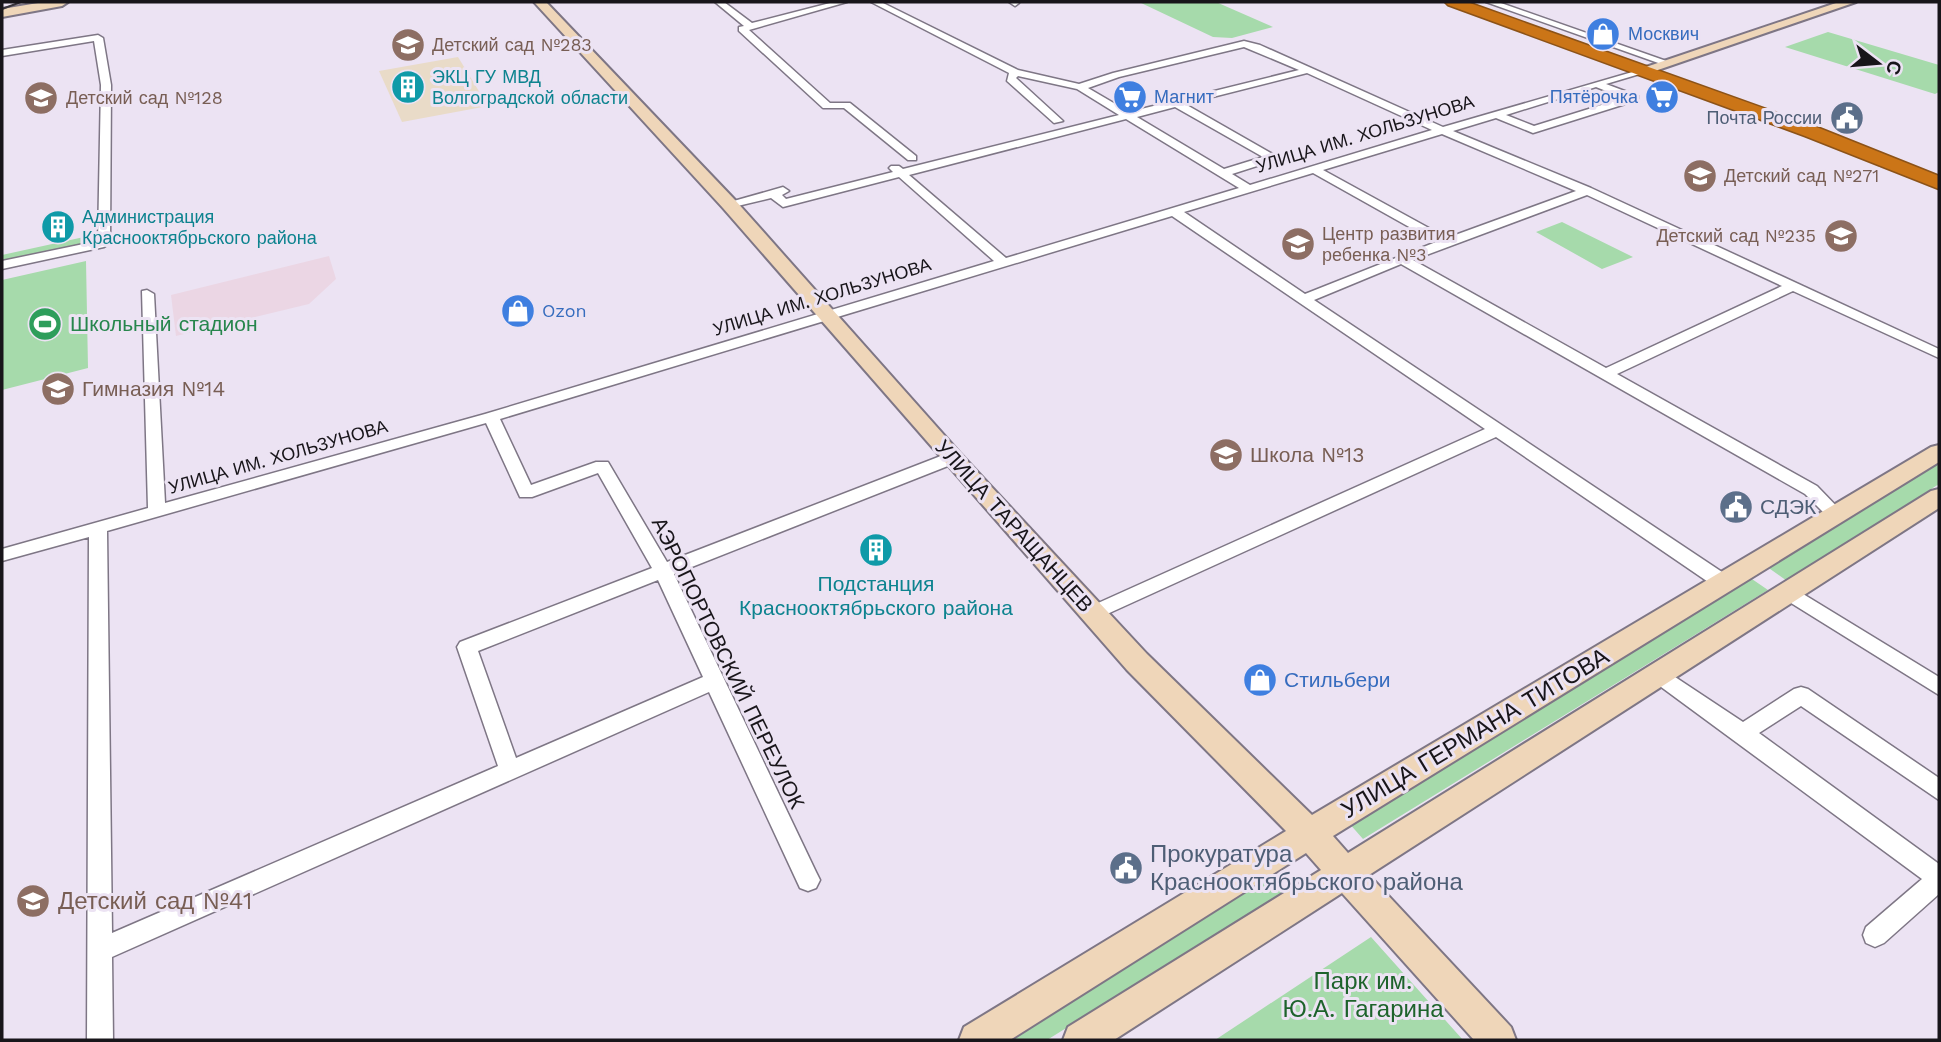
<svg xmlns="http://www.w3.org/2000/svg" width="1941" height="1042" viewBox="0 0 1941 1042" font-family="'Work Sans',sans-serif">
<rect width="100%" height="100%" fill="#ece3f3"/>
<path fill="#e9dbc8" d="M 458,57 L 488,106 L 402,122 L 379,71 Z"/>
<path fill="#ebd6e4" d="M 329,256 L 336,279 L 309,304 L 176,336 L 171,295 Z"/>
<path fill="#a6daab" d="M 1139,2 L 1216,2 L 1273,27 L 1232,38 L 1213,37 Z
M 1828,32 L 1939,65 L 1939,92 L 1935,94 L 1785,47 Z
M 1562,222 L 1633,257 L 1602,269 L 1536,232 Z
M 84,237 L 84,246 L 2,264 L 2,255 Z
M 86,261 L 88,368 L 2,390 L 2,280 Z
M 1939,459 L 1939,484 L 1787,581 L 1766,566 Z
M 1749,577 L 1768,590 L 1363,839 L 1348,822 Z
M 1272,871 L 1286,891 L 1047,1040 L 997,1040 Z
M 1371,937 L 1463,1040 L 1215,1040 Z"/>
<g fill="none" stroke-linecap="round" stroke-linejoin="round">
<g stroke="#7e7685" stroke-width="3">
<path id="street" d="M 715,2 L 724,2 L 752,23 L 834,2 L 847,2 L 749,30 L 830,103 L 850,103 L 916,156 L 916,160 L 908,160 L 844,108 L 823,108 L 739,31 L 739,27 L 744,26 Z
M 871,2 L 881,2 L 1018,70 L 1079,84 L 1113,73 L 1244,41 L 1260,45 L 1443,127 L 1653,66 L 1653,70 L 1606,84 L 1638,96 L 1638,100 L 1533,133 L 1496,118 L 1453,131 L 1591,188 L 1939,349 L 1939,358 L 1793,291 L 1617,374 L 1817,486 L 1846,516 L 1837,522 L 1831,520 L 1805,494 L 1401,264 L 1314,300 L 1731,578 L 1733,583 L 1731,588 L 1717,588 L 1496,437 L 1094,620 L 1087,618 L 1084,613 L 1087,608 L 1485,429 L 1172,216 L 500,419 L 531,485 L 596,462 L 608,462 L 667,562 L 946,454 L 958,454 L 960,458 L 958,462 L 674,574 L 816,872 L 820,880 L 816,888 L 808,891 L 800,888 L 709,692 L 112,957 L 113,1040 L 87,1040 L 89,537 L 2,561 L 2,549 L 148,508 L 142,291 L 147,290 L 154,294 L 165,503 L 485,414 L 994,261 L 899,177 L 783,207 L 771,198 L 729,208 L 723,204 L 783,187 L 789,191 L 782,195 L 786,199 L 893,172 L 889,168 L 891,166 L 899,166 L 903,169 L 1119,115 L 1077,89 L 1018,76 L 1016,78 L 1063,121 L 1054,123 L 1007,81 L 1009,73 ZM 1244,47 L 1299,70 L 1129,112 L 1088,88 L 1119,77 ZM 1307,73 L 1432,130 L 1250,185 L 1232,174 L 1276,160 L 1276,156 L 1185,104 ZM 1596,87 L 1624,98 L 1534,126 L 1506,115 ZM 1175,107 L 1263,157 L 1224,169 L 1137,117 ZM 1126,119 L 1239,188 L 1006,258 L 909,175 ZM 1442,134 L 1576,191 L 1447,238 L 1323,170 ZM 1313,173 L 1436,242 L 1305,294 L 1184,212 ZM 1587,195 L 1782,286 L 1606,368 L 1413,260 ZM 486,423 L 520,497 L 532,497 L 598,473 L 652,568 L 460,642 L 457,647 L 498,766 L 112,933 L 107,531 ZM 658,580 L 703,677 L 516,758 L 478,651 Z
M 1009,2 L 1018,2 L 1019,3 L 1015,6 Z
M 1486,2 L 1498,2 L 1672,63 L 1664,65 Z
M 98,35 L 103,38 L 111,85 L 110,243 L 104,247 L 2,269 L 2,261 L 98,241 L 101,85 L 94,41 L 2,56 L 2,50 Z
M 1790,586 L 1939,677 L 1939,695 L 1783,598 L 1781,593 L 1783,588 Z
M 1660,667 L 1743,722 L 1794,689 L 1801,687 L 1808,689 L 1939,778 L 1939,800 L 1801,706 L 1759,733 L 1939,864 L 1939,894 L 1884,943 L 1875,947 L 1866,943 L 1863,935 L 1866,927 L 1922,879 L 1653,681 L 1650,675 L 1653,669 Z"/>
</g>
<g stroke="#7e7685" stroke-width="4">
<path id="secondary" d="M 44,2 L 68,2 L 62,6 L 2,17 L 2,9 Z
M 534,2 L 546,2 L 735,200 L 960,453 L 1147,654 L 1312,815 L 1931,447 L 1939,445 L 1939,462 L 1333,836 L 1348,853 L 1931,491 L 1939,489 L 1939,508 L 1369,875 L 1511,1027 L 1516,1040 L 1474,1040 L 1342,893 L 1114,1040 L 1063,1040 L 1068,1027 L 1321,870 L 1306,853 L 1010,1040 L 959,1040 L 964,1027 L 1286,831 L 1127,670 L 723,208 Z
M 1839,2 L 1856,2 L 1655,71 L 1645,71 L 1643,68 Z"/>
</g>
<g stroke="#8c5318" stroke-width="3">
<path id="highway" d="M 1445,2 L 1467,2 L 1819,128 L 1939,176 L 1939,189 L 1805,136 L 1448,5 Z"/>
</g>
<use href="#street" fill="#fff" fill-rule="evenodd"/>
<use href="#secondary" fill="#efd6b9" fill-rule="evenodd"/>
<use href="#highway" fill="#cb7517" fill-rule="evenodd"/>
<path stroke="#38343b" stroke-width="2" d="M 2,9 L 21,2"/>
</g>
<defs>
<g id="shop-disc" transform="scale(1.75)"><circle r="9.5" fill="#3f7fe0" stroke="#ece3f3"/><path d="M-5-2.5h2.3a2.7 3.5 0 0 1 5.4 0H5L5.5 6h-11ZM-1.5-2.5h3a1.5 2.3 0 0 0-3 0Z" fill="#fff"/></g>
<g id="school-disc" transform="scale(1.75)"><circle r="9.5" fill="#8d6e63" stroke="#ece3f3"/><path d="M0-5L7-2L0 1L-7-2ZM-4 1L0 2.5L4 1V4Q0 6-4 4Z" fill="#fff"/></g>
<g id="building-disc" transform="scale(1.75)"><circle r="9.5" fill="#0f9aa8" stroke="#ece3f3"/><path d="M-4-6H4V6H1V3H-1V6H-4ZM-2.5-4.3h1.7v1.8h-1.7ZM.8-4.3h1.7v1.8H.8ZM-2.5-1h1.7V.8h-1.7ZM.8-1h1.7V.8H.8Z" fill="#fff"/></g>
<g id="supermarket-disc" transform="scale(1.75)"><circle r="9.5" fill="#3f7fe0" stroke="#ece3f3"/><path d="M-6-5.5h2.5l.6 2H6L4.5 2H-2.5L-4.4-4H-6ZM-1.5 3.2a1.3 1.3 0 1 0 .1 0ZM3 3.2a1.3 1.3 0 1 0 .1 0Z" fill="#fff"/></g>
<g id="civic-disc" transform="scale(1.75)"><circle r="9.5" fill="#5c6f8a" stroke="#ece3f3"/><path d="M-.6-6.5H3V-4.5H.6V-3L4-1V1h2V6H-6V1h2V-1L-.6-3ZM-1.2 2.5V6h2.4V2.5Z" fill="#fff"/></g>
<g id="stadium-disc" transform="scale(1.75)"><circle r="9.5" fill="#2e9e5b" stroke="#ece3f3"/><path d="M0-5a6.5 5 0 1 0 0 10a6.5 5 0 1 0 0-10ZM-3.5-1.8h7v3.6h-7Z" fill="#fff"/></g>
</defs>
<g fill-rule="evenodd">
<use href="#shop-disc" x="1603" y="34"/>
<use href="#school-disc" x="408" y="45"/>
<use href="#building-disc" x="408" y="87"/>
<use href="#supermarket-disc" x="1130" y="97"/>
<use href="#supermarket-disc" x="1662" y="97"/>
<use href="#school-disc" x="41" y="98"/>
<use href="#civic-disc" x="1847" y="118"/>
<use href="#school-disc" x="1700" y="176"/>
<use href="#building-disc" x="58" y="227"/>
<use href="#school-disc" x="1841" y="236"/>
<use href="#school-disc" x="1298" y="244"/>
<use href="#shop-disc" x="518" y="311"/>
<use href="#stadium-disc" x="45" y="324"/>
<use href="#school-disc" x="58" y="389"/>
<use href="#school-disc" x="1226" y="455"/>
<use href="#civic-disc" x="1736" y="507"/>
<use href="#building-disc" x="876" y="550"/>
<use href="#shop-disc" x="1260" y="680"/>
<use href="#civic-disc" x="1126" y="868"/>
<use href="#school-disc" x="33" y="901"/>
</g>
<g text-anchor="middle" stroke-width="6" stroke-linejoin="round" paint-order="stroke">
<g font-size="18" fill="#366cbe" stroke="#ece3f3" text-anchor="start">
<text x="1628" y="40">Москвич</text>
<text x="1154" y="103">Магнит</text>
<text x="1638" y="103" text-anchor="end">Пятёрочка</text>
<text x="542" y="317">Ozon</text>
</g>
<g font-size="18" fill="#785e54" stroke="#ece3f3" text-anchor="start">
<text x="432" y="51">Детский сад №283</text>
<text x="66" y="104">Детский сад №128</text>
<text x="1724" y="182">Детский сад №271</text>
<text x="1322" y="240">Центр развития<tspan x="1322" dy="21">ребенка №3</tspan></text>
<text x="1816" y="242" text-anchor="end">Детский сад №235</text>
</g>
<g font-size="18" fill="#0d838f" stroke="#ece3f3" text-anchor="start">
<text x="432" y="83">ЭКЦ ГУ МВД<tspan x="432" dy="21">Волгоградской области</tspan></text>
<text x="82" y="223">Администрация<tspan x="82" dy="21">Краснооктябрьского района</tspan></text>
</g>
<g font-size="18" fill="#4e5e75" stroke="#ece3f3" text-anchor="end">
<text x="1822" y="124">Почта России</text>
</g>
<g font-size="18" fill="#18151a" stroke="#ece3f3">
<text transform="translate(1365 134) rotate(-17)" y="6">УЛИЦА ИМ. ХОЛЬЗУНОВА</text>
<text transform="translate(822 297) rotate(-17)" y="6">УЛИЦА ИМ. ХОЛЬЗУНОВА</text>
<text transform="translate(278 457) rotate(-16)" y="6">УЛИЦА ИМ. ХОЛЬЗУНОВА</text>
</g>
<g font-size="21" fill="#27864d" stroke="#ece3f3" text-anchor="start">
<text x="70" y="331">Школьный стадион</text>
</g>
<g font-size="21" fill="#785e54" stroke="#ece3f3" text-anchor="start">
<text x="82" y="396">Гимназия №14</text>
<text x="1250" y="462">Школа №13</text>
</g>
<g font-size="21" fill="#4e5e75" stroke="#ece3f3" text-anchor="start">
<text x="1760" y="514">СДЭК</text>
</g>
<g font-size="21" fill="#18151a" stroke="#ece3f3">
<text transform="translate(1014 526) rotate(48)" y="7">УЛИЦА ТАРАЩАНЦЕВ</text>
<text transform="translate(728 663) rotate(64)" y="7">АЭРОПОРТОВСКИЙ ПЕРЕУЛОК</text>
</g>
<g font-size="21" fill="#0d838f" stroke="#ece3f3">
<text x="876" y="591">Подстанция<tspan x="876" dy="24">Краснооктябрьского района</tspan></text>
</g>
<g font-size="21" fill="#366cbe" stroke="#ece3f3" text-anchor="start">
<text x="1284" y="687">Стильбери</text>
</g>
<g font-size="24" fill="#18151a" stroke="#ece3f3">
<text transform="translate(1475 733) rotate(-31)" y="8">УЛИЦА ГЕРМАНА ТИТОВА</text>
</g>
<g font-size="24" fill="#4e5e75" stroke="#ece3f3" text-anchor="start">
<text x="1150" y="862">Прокуратура<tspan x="1150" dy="28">Краснооктябрьского района</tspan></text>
</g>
<g font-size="24" fill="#785e54" stroke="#ece3f3" text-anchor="start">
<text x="58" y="909">Детский сад №41</text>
</g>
<g font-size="24" fill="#1d632b" stroke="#ece3f3">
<text x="1363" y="989">Парк им.<tspan x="1363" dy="28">Ю.А. Гагарина</tspan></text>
</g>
</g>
<rect width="1941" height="1042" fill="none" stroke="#18151a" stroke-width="7"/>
<g transform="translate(1878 63) rotate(106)" stroke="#ece3f3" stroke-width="5" paint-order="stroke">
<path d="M0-5L12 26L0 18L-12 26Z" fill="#18151a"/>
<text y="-10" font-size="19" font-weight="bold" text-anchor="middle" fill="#18151a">С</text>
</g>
</svg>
